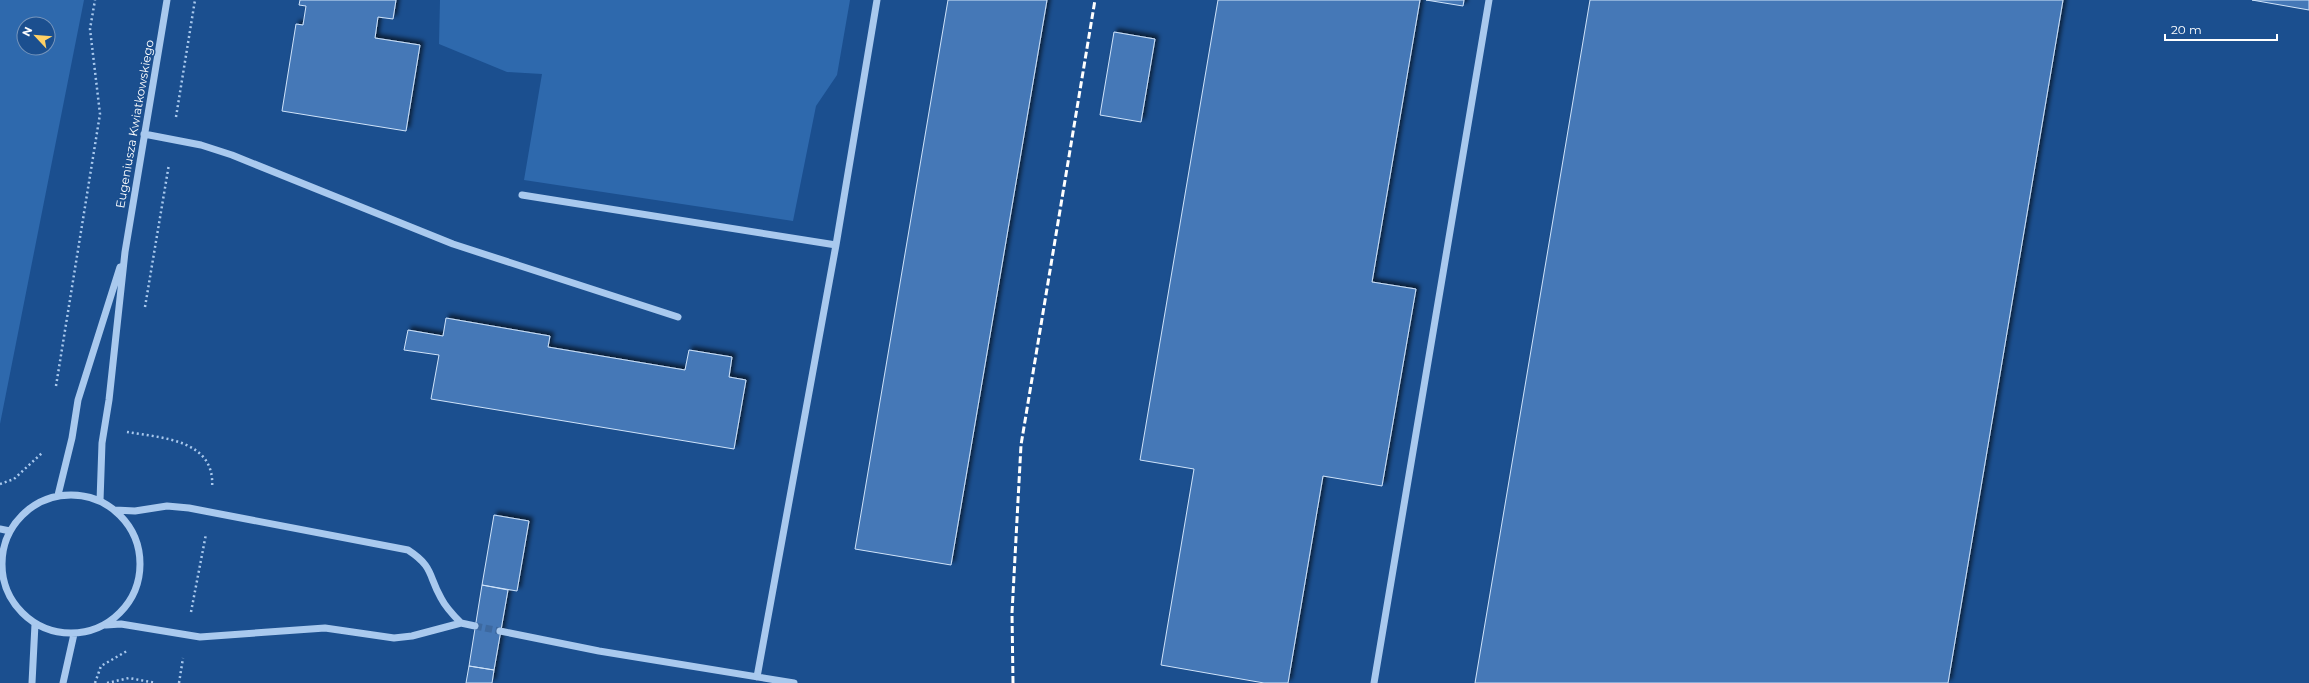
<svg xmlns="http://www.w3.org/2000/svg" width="2309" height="683" viewBox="0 0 2309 683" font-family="Montserrat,sans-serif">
<defs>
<filter id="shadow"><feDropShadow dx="3.5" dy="-3.5" stdDeviation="2" flood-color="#0009"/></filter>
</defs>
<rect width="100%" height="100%" fill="#1b4f8f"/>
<path fill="#2e69ad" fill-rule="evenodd" d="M 0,0 L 84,0 L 0,424 ZM 24,24 L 48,24 L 48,48 L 24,48 Z
M 440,0 L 850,0 L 837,75 L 816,106 L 793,221 L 524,180 L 542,74 L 507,72 L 439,44 Z"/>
<path fill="#4478b7" stroke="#cfe3fa" filter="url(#shadow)" d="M 300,0 L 396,0 L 393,19 L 378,17 L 375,38 L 420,45 L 406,131 L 282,111 L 296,24 L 303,25 L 306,6 L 299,5 Z
M 948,0 L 1047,0 L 951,565 L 855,549 Z
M 1218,0 L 1420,0 L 1372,282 L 1416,289 L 1382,486 L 1323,476 L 1288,683 L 1264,683 L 1161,665 L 1194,469 L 1140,460 Z
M 1426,0 L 1464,0 L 1463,6 Z
M 1590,0 L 2063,0 L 1948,683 L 1475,683 Z
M 2252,0 L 2309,0 L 2309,10 Z
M 1114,32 L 1155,39 L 1141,122 L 1100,115 Z
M 446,318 L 550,336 L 548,347 L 685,370 L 689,350 L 732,357 L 729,377 L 746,380 L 734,449 L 431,399 L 439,355 L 404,350 L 408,330 L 443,336 Z
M 494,515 L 529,521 L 517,591 L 482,585 Z
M 482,585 L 508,590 L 494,670 L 469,666 Z
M 469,666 L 494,670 L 492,683 L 466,683 Z"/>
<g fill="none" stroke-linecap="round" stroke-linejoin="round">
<path stroke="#3d69a0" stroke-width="7" stroke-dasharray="7 3.5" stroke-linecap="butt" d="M 475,626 L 500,631"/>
<path stroke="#a9c9ee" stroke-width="2.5" stroke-dasharray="2 3" stroke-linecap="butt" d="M 176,117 L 195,0
M 145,307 L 169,164
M 56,386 L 100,114 L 90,29 L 95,0
M 127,432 C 161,438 216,439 212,488
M 0,484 L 14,479 L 42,453
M 191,612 L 206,534
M 95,683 L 101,666 L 127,651
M 107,683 L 129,678 L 156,683
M 179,683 L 183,658"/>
<path stroke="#a9c9ee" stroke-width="7" d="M 144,134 L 201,145 L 232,155 L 453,244 L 678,317
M 522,195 L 836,245
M2 564a69 69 0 1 1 138 0a69 69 0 1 1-138 0Z
M 58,495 L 72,438 L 78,400 L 120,267
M 100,501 L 102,443 L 109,400 L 125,252 L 167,0
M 115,510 L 135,511 L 167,506 L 189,508 L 408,550 C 434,567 428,575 441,598 C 446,608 453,615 461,623
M 0,529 L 10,531
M 106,625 L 121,624 L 200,637 L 325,628 L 394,638 L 412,636 L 461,623 L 475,626
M 500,631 L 599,651 L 794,683
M 757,677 L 836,245 L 877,0
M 32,683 L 35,624
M 63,683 L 74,634
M 1374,683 L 1489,0"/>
<path stroke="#fff" stroke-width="3" stroke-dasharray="7 3" stroke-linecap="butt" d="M 1013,683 L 1012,613 L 1021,445 L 1095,0"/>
</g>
<g text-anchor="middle" stroke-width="3" stroke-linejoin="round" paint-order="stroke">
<g font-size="12" fill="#fff" stroke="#1b4f8f">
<text transform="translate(135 124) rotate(-80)" y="4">Eugeniusza Kwiatkowskiego</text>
</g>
</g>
<g transform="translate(36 36) rotate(296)"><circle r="19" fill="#1b4f8f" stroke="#7695bc"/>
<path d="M0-3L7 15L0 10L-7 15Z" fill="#ffd166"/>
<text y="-6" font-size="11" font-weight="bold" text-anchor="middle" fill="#ffffff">N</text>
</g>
<path d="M2165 34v6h112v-6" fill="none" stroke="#ffffff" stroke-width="2"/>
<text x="2171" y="34" font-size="12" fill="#ffffff" stroke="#1b4f8f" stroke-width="3" paint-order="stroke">20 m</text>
</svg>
